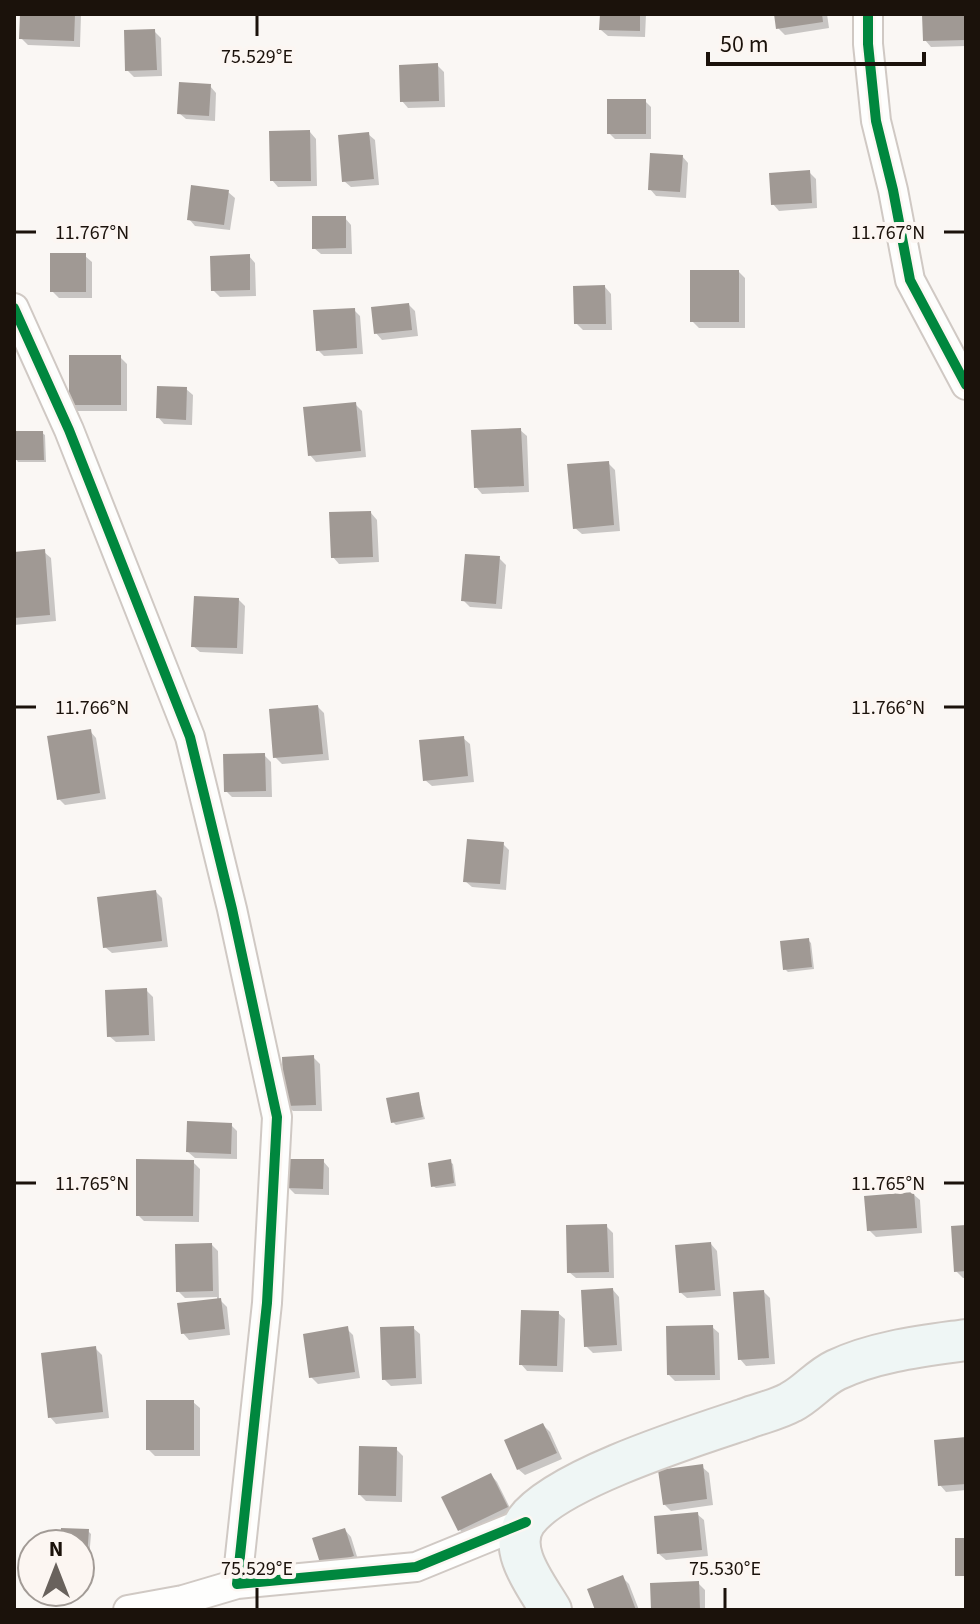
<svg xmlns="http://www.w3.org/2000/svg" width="980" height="1624" viewBox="0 0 980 1624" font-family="'Source Sans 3',sans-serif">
<rect width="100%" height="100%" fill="#faf7f4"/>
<path fill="#0003" d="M 22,14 L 81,14 L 80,47 L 28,45 L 21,38 Z
M 602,14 L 646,14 L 645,37 L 608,36 L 601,30 Z
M 776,14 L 827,14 L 829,28 L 785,35 L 778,28 Z
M 924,14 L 966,14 L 966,46 L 931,47 L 925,40 Z
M 154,31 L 161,38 L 162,76 L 134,77 L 127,70 Z
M 437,65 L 444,72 L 445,107 L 408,108 L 402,101 Z
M 210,86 L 216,93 L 215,121 L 186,119 L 179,113 Z
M 645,101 L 651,107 L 651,139 L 615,139 L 609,133 Z
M 310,132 L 316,139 L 317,186 L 278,187 L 272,180 Z
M 368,134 L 375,140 L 379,185 L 351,187 L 344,181 Z
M 682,156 L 688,163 L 686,198 L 656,196 L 650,189 Z
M 809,172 L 816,179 L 817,208 L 779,211 L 773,204 Z
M 228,192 L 235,198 L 230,230 L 195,226 L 189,219 Z
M 345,218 L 351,225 L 352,254 L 321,254 L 314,248 Z
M 85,256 L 92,262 L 92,298 L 59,298 L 52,291 Z
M 249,256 L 255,263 L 256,296 L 220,297 L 213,290 Z
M 739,272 L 745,278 L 745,328 L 699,328 L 692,321 Z
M 605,287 L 611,294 L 612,330 L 583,330 L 576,323 Z
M 409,305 L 415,311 L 418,336 L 382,340 L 376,333 Z
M 354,310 L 360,316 L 363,354 L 324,356 L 318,350 Z
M 120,357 L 127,364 L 127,411 L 77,411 L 71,404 Z
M 186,389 L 193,395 L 192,425 L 164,424 L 158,417 Z
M 355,404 L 362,411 L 366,457 L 316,462 L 310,455 Z
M 520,430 L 527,436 L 529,492 L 482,494 L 476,487 Z
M 42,433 L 45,435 L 46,462 L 18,462 L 16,459 Z
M 608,463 L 615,470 L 620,531 L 582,534 L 575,528 Z
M 371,513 L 377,520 L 379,562 L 339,564 L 333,557 Z
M 44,552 L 51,558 L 56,621 L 14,625 L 14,554 Z
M 499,558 L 506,565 L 502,609 L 470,607 L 463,600 Z
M 238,599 L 245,606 L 243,654 L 200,652 L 193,646 Z
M 318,707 L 324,713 L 329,760 L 282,764 L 275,757 Z
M 90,731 L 96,738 L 106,799 L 65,805 L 59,799 Z
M 463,738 L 470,744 L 474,782 L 432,786 L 425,780 Z
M 264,755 L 271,762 L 272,797 L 232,797 L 226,791 Z
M 503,844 L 509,850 L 506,890 L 472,887 L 465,881 Z
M 156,892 L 162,898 L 168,947 L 112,953 L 105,947 Z
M 808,940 L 811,943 L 814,969 L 788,972 L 785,969 Z
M 146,990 L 153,997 L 155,1041 L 116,1042 L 109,1036 Z
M 313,1057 L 320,1064 L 322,1111 L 293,1111 L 286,1105 Z
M 418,1094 L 425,1119 L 396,1125 L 393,1122 Z
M 231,1125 L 237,1131 L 237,1159 L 195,1158 L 188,1152 Z
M 323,1161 L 329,1168 L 329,1195 L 295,1194 L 289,1188 Z
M 193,1162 L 200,1169 L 199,1222 L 144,1221 L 138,1215 Z
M 450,1162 L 453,1164 L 456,1186 L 436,1188 L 433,1186 Z
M 913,1194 L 920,1200 L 922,1233 L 876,1237 L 869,1230 Z
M 606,1226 L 613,1233 L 614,1278 L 576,1278 L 569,1272 Z
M 966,1227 L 966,1278 L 963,1278 L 956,1271 Z
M 711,1244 L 717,1251 L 721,1296 L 687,1298 L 680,1292 Z
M 212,1245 L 218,1251 L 219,1299 L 227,1307 L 230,1335 L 189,1340 L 183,1333 L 217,1300 L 217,1297 L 185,1298 L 178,1291 Z
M 613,1290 L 619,1297 L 622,1351 L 593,1353 L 586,1346 Z
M 764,1292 L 770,1298 L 775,1364 L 746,1366 L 740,1359 Z
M 558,1313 L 565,1319 L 563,1372 L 527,1371 L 521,1364 Z
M 712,1327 L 719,1333 L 720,1380 L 675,1381 L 669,1375 Z
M 413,1328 L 420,1334 L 422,1384 L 391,1386 L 384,1379 Z
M 347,1329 L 353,1335 L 360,1378 L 318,1384 L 311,1377 Z
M 96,1349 L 102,1355 L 109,1418 L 56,1424 L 50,1417 Z
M 193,1402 L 200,1408 L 200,1456 L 155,1456 L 148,1449 Z
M 543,1425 L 550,1432 L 562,1459 L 525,1475 L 518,1469 Z
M 966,1439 L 966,1490 L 946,1492 L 940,1485 Z
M 396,1449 L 403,1456 L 402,1502 L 366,1501 L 360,1495 Z
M 702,1467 L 709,1473 L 713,1505 L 671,1511 L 664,1504 Z
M 491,1475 L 497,1482 L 513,1514 L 466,1536 L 460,1530 Z
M 697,1514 L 704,1520 L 708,1556 L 666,1560 L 659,1554 Z
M 345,1530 L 351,1537 L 359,1563 L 330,1572 Z
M 88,1531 L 91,1534 L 89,1559 L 80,1559 L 80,1544 L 62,1544 Z
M 623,1578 L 629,1584 L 639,1610 L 597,1610 Z
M 698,1583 L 705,1590 L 705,1610 L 653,1610 Z"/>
<path fill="#a09994" d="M 20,14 L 75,14 L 74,41 L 19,39 Z
M 600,14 L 640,14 L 640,31 L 599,30 Z
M 774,14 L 822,14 L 823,22 L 776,29 Z
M 922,14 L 966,14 L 966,40 L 923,41 Z
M 155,29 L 157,70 L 125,71 L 124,30 Z
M 438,63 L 439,101 L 400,102 L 399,65 Z
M 179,82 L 211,84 L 209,116 L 177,114 Z
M 607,99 L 646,99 L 646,134 L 607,134 Z
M 310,130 L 311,181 L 270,181 L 269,131 Z
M 369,132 L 374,179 L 342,182 L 338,135 Z
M 650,153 L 683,155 L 680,192 L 648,190 Z
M 810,170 L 812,203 L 771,205 L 769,173 Z
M 191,185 L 229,190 L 224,225 L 187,220 Z
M 312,216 L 346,216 L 346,248 L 312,249 Z
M 50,253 L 86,253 L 86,292 L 50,292 Z
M 250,254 L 250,290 L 211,291 L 210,256 Z
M 690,270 L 739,270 L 739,322 L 690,322 Z
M 605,285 L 606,324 L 574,324 L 573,286 Z
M 409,303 L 412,330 L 374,334 L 371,307 Z
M 355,308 L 357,348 L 316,351 L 313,310 Z
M 69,355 L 121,355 L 121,405 L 69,405 Z
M 157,386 L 187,387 L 186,420 L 156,418 Z
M 356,402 L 361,451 L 308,456 L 303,407 Z
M 521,428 L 524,486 L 474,488 L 471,430 Z
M 14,431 L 43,431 L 44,460 L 14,460 Z
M 609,461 L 614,525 L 573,529 L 567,464 Z
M 371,511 L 373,557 L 331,558 L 329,512 Z
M 45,549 L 50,615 L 14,618 L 14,552 Z
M 465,554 L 500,556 L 496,604 L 461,601 Z
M 194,596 L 239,598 L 237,648 L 191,647 Z
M 318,705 L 323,754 L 273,758 L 269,709 Z
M 91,729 L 100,793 L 57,800 L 47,736 Z
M 464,736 L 468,776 L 423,781 L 419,740 Z
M 265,753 L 266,791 L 224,792 L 223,754 Z
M 467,839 L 504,842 L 500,884 L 463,882 Z
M 156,890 L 162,941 L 103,948 L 97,897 Z
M 809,938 L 812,967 L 783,970 L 780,941 Z
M 147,988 L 149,1035 L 107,1037 L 105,990 Z
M 314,1055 L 316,1105 L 284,1106 L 282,1057 Z
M 419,1092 L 423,1117 L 391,1123 L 386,1098 Z
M 187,1121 L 232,1123 L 231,1154 L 186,1152 Z
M 136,1159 L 194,1160 L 193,1216 L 136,1216 Z
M 287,1159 L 324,1159 L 323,1189 L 287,1188 Z
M 451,1159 L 454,1183 L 431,1187 L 428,1163 Z
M 914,1192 L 917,1228 L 867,1231 L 864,1196 Z
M 607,1224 L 609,1272 L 567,1273 L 566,1225 Z
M 966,1225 L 966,1271 L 954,1272 L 951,1226 Z
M 711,1242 L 715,1290 L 679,1293 L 675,1245 Z
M 212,1243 L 213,1291 L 176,1292 L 175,1244 Z
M 613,1288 L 617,1345 L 584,1347 L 581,1290 Z
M 764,1290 L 769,1358 L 738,1360 L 733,1292 Z
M 221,1298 L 225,1329 L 181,1334 L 177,1303 Z
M 521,1310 L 559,1311 L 557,1366 L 519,1365 Z
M 713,1325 L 715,1375 L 667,1375 L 666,1326 Z
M 348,1326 L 355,1372 L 309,1378 L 303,1334 Z
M 414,1326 L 416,1378 L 382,1380 L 380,1327 Z
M 96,1346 L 103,1412 L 48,1418 L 41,1353 Z
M 146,1400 L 194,1400 L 194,1450 L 146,1450 Z
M 543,1423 L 557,1453 L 517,1470 L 504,1440 Z
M 966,1437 L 966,1484 L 938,1486 L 934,1440 Z
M 359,1446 L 397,1447 L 396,1496 L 358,1495 Z
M 703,1464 L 707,1499 L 663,1505 L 658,1470 Z
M 491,1473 L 508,1507 L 458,1531 L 441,1497 Z
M 698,1512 L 702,1550 L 657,1554 L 654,1516 Z
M 61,1528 L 89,1529 L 87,1557 L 80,1557 L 80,1544 L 60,1544 Z
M 345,1528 L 354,1556 L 321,1566 L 312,1538 Z
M 955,1538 L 966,1538 L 966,1576 L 955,1576 Z
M 623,1575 L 636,1610 L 595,1610 L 587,1589 Z
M 699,1581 L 700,1610 L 651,1610 L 650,1583 Z"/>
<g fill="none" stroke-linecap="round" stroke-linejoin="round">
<g stroke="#d0c9c4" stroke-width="32">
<path id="street" d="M 868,14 L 868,44 L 876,121 L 893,190 L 910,280 L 966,385
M 14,308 L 69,430 L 190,737 L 232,909 L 277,1117 L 267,1303 L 237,1584 L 416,1567 L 526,1522
M 128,1610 L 183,1600 L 237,1584"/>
</g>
<g stroke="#d0c9c4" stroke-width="44">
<path id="secondary" d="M 551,1610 C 537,1586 506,1549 526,1521 C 556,1479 694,1436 745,1419 C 760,1413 777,1410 791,1402 C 807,1394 819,1378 836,1370 C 876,1351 923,1346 966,1340"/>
</g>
<use href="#street" stroke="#fefefd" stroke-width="28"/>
<use href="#secondary" stroke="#eff6f5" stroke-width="40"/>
<g stroke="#fcf6f2" stroke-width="15">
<path id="cycleway" d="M 868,14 L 868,44 L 876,121 L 893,190 L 910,280 L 966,385
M 14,308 L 69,430 L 190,737 L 232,909 L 277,1117 L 267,1303 L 237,1584 L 416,1567 L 526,1522"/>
</g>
<use href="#cycleway" stroke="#00873e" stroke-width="10"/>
</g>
<path fill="none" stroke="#1b120b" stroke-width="3" d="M 257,16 L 257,36M 16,232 L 36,232M 944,232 L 964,232M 16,707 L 36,707M 944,707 L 964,707M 16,1183 L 36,1183M 944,1183 L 964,1183M 257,1588 L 257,1608M 725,1588 L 725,1608"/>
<g font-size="20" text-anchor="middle" fill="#1b120b" stroke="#fcf6f2" stroke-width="8" stroke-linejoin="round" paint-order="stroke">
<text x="257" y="63">75.529°E</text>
<text x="92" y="239">11.767°N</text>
<text x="888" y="239">11.767°N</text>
<text x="92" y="714">11.766°N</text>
<text x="888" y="714">11.766°N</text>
<text x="92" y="1190">11.765°N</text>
<text x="888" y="1190">11.765°N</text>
<text x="257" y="1575">75.529°E</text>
<text x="725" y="1575">75.530°E</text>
</g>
<rect width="980" height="1624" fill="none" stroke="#1b120b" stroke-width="32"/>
<g transform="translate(56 1568)"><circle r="38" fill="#fcf6f2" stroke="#a29b96" stroke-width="2"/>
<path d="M0-6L14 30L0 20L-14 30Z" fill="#69625d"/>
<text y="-12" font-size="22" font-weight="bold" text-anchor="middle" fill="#1b120b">N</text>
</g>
<path d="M708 52v12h216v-12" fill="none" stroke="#1b120b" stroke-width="4"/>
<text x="720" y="52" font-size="24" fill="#1b120b" stroke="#fcf6f2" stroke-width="6" paint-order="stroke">50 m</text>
</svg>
